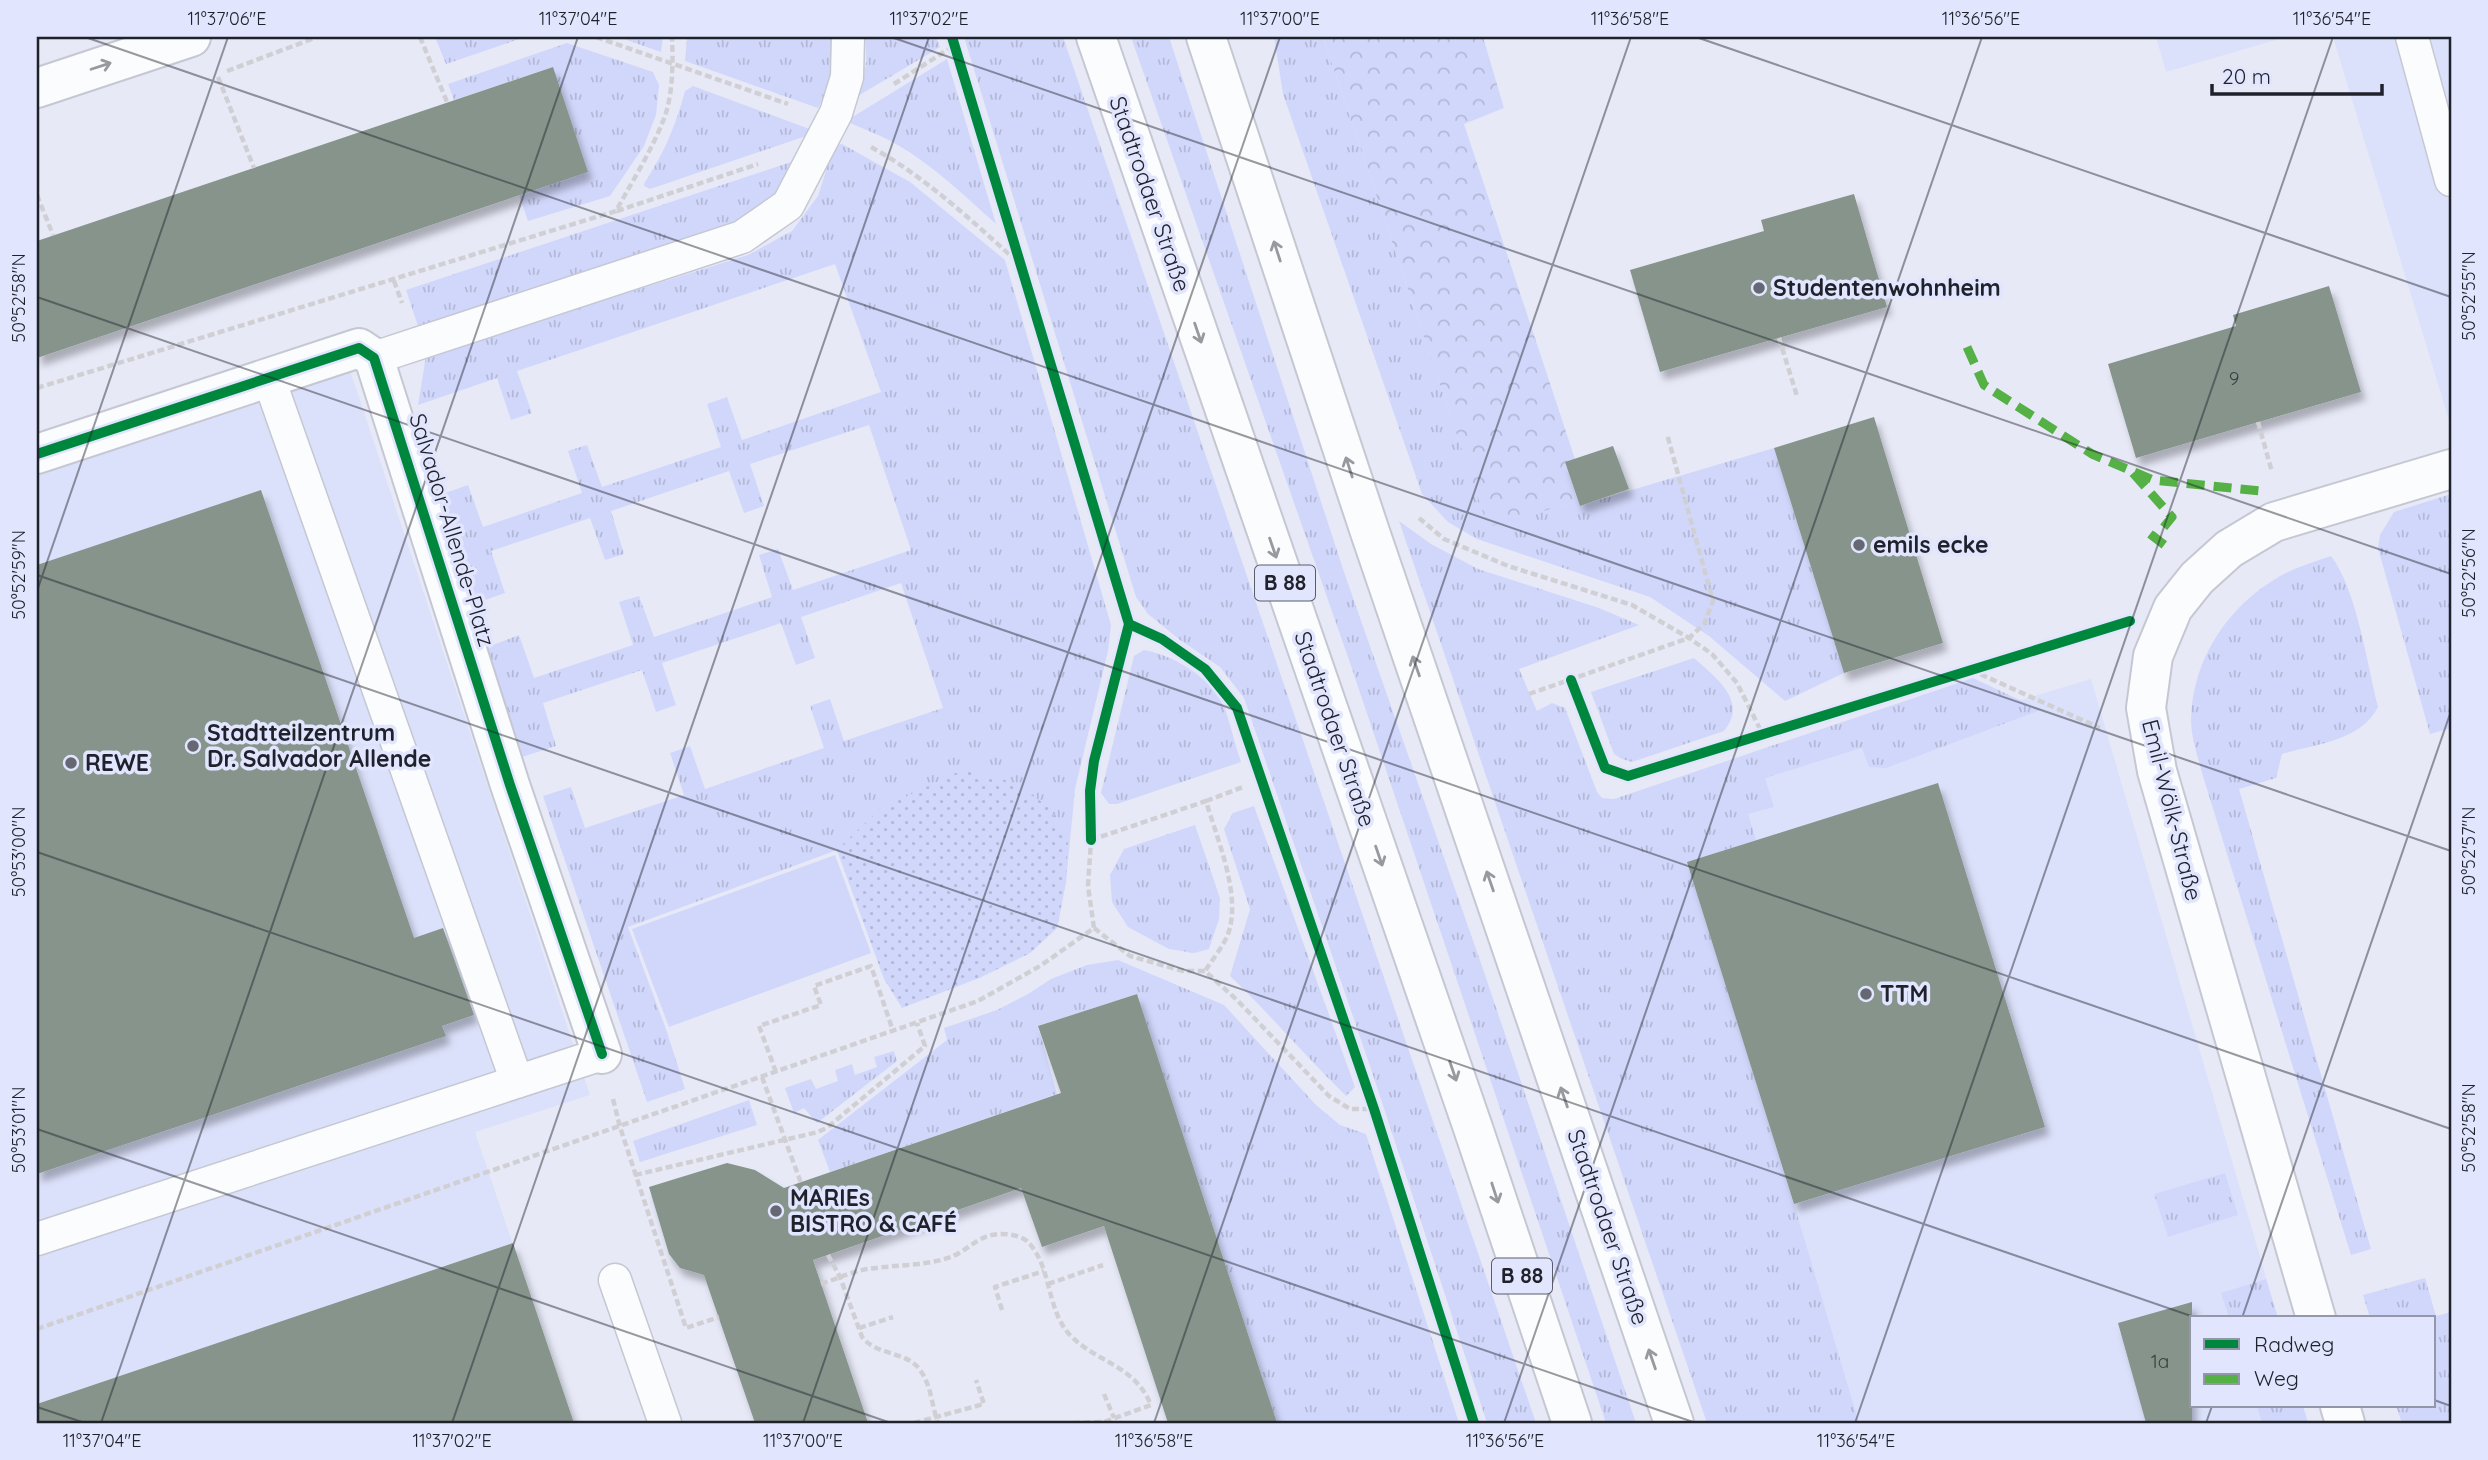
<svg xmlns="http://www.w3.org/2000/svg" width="2488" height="1460" viewBox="0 0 2488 1460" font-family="Quicksand,sans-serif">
<defs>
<pattern id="grass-tufts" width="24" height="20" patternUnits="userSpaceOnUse" patternTransform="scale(1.75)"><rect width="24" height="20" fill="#d1d7fb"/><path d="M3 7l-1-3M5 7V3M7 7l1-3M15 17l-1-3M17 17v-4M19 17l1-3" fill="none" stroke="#b3b8d7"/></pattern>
<pattern id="forest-crowns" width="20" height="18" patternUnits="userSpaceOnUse" patternTransform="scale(1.75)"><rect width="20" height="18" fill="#d1d7fb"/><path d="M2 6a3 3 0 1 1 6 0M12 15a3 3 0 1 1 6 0" fill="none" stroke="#b3b8d7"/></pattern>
<pattern id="park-dots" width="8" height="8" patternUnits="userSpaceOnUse" patternTransform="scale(1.75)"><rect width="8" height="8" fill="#d1d7fb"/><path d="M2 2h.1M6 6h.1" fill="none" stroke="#b3b8d7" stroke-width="1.8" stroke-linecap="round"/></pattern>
<filter id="shadow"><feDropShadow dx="4.5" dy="8" stdDeviation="3.5" flood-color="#0004"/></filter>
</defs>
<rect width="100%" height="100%" fill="#e7e9f7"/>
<path fill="#dce1fb" d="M 2156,37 L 2286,37 L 2166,72 Z
M 2333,37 L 2451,37 L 2451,427 Z
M 348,364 L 590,1095 L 475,1132 L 573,1423 L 37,1423 L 37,466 Z
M 2091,679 L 2278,1318 L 2192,1318 L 2192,1406 L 2303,1406 L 2308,1423 L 1746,1423 L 1550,842 Z"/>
<path fill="url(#grass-tufts)" d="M 435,37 L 525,37 L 446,64 Z
M 618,37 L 663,37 L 661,52 Z
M 687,37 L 839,37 L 831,85 L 818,108 L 685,61 Z
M 865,37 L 936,37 L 940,47 L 853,99 C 866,75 868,65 865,37 Z
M 964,37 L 1063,37 L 1536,1423 L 1487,1423 L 1374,1078 L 1244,698 L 1220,667 L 1180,640 L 1148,614 L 1136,597 Z
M 1131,37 L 1169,37 L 1344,572 L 1483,969 L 1636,1423 L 1606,1423 L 1349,660 Z
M 1274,37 L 1323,37 L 1488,526 L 1578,501 L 1581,505 L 1774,448 L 1844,673 L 1785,701 L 1709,636 L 1650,597 L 1477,539 L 1448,522 L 1422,494 L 1283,94 Z
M 567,43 L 653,72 L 659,85 L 656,115 L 644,146 L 610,196 L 528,221 L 519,195 L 553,67 L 454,100 L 448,84 Z
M 947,59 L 996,224 C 965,196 933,165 896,144 C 881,135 863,129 846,121 Z
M 693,86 L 818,132 L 650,189 L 644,186 L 645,182 C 664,153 676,125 685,91 Z
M 842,144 L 910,182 L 1005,260 L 1111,625 L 1108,651 L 1075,789 L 1066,882 L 1057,928 L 1030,953 L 979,978 L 973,960 L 876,955 L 837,850 L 628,927 L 667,1032 L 685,1089 L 647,1102 L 543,796 L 571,787 L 585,828 L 684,795 L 670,753 L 690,746 L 705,789 L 824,748 L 810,706 L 830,699 L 844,741 L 943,708 L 901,583 L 801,617 L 815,658 L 796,665 L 781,623 L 662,663 L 676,705 L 656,712 L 642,670 L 543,703 L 556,746 L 522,757 L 485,648 L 519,635 L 534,678 L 633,645 L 619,602 L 639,596 L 654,637 L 772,597 L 759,555 L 778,549 L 793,590 L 911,550 L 869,425 L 750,464 L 764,506 L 744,513 L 729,471 L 611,511 L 624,554 L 605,560 L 590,518 L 491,551 L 505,593 L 471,605 L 434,497 L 468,485 L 483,527 L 582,493 L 568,451 L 587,445 L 602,487 L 721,447 L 707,404 L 727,397 L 742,440 L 881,392 L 835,264 L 517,371 L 532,413 L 511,420 L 497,378 L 418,405 L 426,356 L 748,255 L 792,231 L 818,196 L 834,146 Z
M 797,160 L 785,190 L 763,214 L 420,332 L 406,290 Z
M 2451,494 L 2451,728 L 2430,734 L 2378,548 L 2380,535 L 2394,512 Z
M 1399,521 L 1431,544 L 1478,569 L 1599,608 L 1639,625 L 1519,669 L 1537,711 L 1552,703 L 1565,708 L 1597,792 L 1602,798 L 1614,799 L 1973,678 L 2041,710 L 1886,768 L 1869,767 L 1862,748 L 1765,778 L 1774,807 L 1748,814 L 1756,840 L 1687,862 L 1794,1204 L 1859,1423 L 1707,1423 Z
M 2331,556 C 2357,590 2367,664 2378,707 C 2361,741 2315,744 2282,754 L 2276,778 L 2239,789 L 2371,1249 L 2351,1255 L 2202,773 C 2198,757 2191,737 2191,720 C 2192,659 2228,606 2280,576 C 2296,567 2314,562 2331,556 Z
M 1144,650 C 1176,656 1212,678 1225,709 C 1231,726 1235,745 1241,762 L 1117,804 L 1109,804 L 1101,793 L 1134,656 Z
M 1694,658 C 1715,677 1749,701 1724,731 L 1632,762 L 1622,759 L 1614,754 L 1591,692 Z
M 1254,806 L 1355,1087 L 1346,1096 C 1306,1057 1270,1014 1230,976 L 1250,909 L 1224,829 L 1233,813 Z
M 1195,825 L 1220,898 L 1219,919 L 1209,949 L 1194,953 L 1169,949 L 1128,927 L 1112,902 L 1110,875 L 1124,849 Z
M 1118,960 L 1224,1005 L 1316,1105 L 1340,1125 L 1366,1134 L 1459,1423 L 1277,1423 L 1137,994 L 1038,1026 L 1057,1094 L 830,1172 L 818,1140 L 947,1040 L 944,1028 L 997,1010 L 1028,994 L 1051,979 L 1087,965 Z
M 894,1051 L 897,1061 L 817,1123 L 804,1108 L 794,1113 L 785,1088 L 811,1079 L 816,1089 L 838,1081 L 835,1070 L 852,1064 L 855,1075 L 877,1067 L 874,1057 Z
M 749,1100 L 757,1125 L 640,1162 L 633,1141 Z
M 2225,1173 L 2238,1215 L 2168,1237 L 2154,1194 Z
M 2425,1278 L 2436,1316 L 2451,1312 L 2451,1423 L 2402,1423 L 2396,1406 L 2434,1406 L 2434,1318 L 2370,1318 L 2363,1295 Z
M 2266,1279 L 2278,1318 L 2229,1318 L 2221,1293 Z
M 2257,1406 L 2303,1406 L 2308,1423 L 2262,1423 Z"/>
<path fill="url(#forest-crowns)" d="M 1323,37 L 1483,37 L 1504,108 L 1464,124 L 1575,459 L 1565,463 L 1578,501 L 1488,527 Z"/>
<path fill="url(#park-dots)" d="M 962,770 L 1009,781 L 1047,805 L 1068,840 L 1066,882 L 1057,928 L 1030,953 L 979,978 L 902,1008 L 884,979 L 837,850 L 880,809 Z"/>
<path fill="#d1d7fb" d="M 835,855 L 871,953 L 669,1027 L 632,929 Z"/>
<path fill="#86948c" filter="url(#shadow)" d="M 553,67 L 588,172 L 37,358 L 37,241 Z
M 1854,194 L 1887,307 L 1660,372 L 1630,270 L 1764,231 L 1761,220 Z
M 2329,286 L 2361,392 L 2136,458 L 2108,364 L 2236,326 L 2233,315 Z
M 1874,417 L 1943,643 L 1844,673 L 1774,448 Z
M 1613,446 L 1629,489 L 1580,506 L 1565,462 Z
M 261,490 L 414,938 L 443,928 L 474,1015 L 442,1026 L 446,1036 L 37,1174 L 37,565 Z
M 1938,783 L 2045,1127 L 1794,1204 L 1687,862 Z
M 1137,994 L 1277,1423 L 1168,1423 L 1104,1226 L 1042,1247 L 1021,1188 L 813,1260 L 868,1423 L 755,1423 L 704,1275 L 680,1268 L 669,1254 L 649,1187 L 727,1163 L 755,1170 L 784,1188 L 1061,1093 L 1038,1026 Z
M 513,1243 L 574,1423 L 37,1423 L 37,1404 Z
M 2192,1302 L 2192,1423 L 2146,1423 L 2118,1323 Z"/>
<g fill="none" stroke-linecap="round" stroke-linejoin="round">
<g stroke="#c5c7d2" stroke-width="35">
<path id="lane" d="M 2412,37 L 2451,180
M 374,358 L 742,237 L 788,205 L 836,113 L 847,77 L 848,37
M 269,379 L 517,1082
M 37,1239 L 602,1054
M 615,1280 L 665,1423"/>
</g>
<g stroke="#c5c7d2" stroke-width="42">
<path id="street" d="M 37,88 L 191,37
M 37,454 L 359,348 L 374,358 L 510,785 L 602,1054
M 2316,1318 L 2157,771 L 2146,708 L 2153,656 L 2173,608 L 2197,578 L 2229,549 L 2274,522 L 2451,469
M 2340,1406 L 2345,1423"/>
</g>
<g stroke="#c5c7d2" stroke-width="42">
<path id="primary" d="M 1096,37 L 1473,1128 L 1572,1423
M 1206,37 L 1370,532 L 1674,1423"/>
</g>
<path stroke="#d0d0d4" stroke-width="4.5" stroke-dasharray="7 3.5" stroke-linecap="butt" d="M 420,37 L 447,102
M 596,37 L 788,104
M 227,71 L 317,37
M 218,77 L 254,168
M 894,84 L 955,45
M 871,147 C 927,178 973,222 1020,264
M 37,195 L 53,235
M 617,211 L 758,164
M 394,281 L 402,303
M 1779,338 L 1797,396
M 37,388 L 616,211 C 633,180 654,147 666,113 C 673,90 673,61 672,37
M 2258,422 L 2272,472
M 1419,518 L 1444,539 L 1508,566 L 1632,605 L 1689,638 L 1712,654 L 1737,683 L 1763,735
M 1129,624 L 1162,639 L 1205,669 L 1237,708 L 1374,1109 L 1474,1423
M 1971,670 L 2100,728
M 1571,680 L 1605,768 L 1628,776 L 2112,626
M 1529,694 L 1689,638 L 1704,624 L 1713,601 L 1667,434
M 1206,801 L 1243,787
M 1091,840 L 1206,801 C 1217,839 1242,896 1228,934 C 1223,947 1212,960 1205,971
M 1094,928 L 1130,956 L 1183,971 L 1205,971 L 1237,1000 L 1329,1096 L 1350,1109 L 1374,1109
M 776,1072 L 759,1026 L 821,1005 L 814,986 L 871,966 L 893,1031
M 762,1077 L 801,1183
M 613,1099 L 620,1127 L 686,1328 L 719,1317
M 635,1175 L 818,1132 L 828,1127 L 925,1046 L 917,1023
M 828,1255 L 840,1277 L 862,1337 C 877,1356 907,1351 920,1370 C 931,1384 932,1407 938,1423
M 821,1284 C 836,1279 851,1272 867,1269 C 894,1265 925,1266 951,1257 C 964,1252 975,1240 988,1236 C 999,1232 1020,1234 1028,1242 C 1052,1267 1046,1308 1069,1334 C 1096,1363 1134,1364 1151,1405 L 1104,1422 L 1071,1423
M 1048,1284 L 1103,1265
M 1002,1310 L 995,1287 L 1044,1271
M 859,1328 L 893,1317
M 37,1329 L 978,1001 L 1040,966 L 1094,928 L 1088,886 L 1091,840 L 1090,791 L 1104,718 L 1129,624 L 952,37
M 1104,1394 L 1114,1418
M 914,1423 L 984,1404 L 976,1380"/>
<use href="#lane" stroke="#fbfcfe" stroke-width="32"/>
<use href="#street" stroke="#fbfcfe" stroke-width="38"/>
<use href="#primary" stroke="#fbfcfe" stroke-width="38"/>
<path stroke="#55b146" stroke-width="9" stroke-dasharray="18 9" stroke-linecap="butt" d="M 1967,347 L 1984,385 L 2092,454 L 2153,480 L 2261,491
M 2133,473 L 2172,517 L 2155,538
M 2150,534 L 2171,550"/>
<g stroke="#e1e5fd" stroke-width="15">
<path id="cycleway" d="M 952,37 L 1129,624 L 1094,761 L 1090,791 L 1091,840
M 37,454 L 359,348 L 374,358 L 510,785 L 602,1054
M 1129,624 L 1162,639 L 1205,669 L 1237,708 L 1374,1109 L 1474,1423
M 1571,680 L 1605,768 L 1628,776 L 2130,621"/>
</g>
<use href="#cycleway" stroke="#00873e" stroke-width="10"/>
</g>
<defs><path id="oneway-shaft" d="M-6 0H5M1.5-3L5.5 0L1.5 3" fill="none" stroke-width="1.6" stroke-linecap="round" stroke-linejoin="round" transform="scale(1.75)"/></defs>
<g stroke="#98999f">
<use href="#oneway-shaft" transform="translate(101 66) rotate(-18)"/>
<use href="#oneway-shaft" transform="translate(1277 251) rotate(-108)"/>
<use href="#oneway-shaft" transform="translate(1198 333) rotate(71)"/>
<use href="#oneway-shaft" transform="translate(1349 467) rotate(-108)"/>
<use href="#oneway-shaft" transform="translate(1273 548) rotate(71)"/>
<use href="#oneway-shaft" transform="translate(1416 666) rotate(-109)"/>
<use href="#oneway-shaft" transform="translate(1379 856) rotate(71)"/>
<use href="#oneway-shaft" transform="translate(1490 881) rotate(-109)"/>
<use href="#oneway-shaft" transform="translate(1453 1071) rotate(71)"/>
<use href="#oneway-shaft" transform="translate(1564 1097) rotate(-109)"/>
<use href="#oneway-shaft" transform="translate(1495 1193) rotate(72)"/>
<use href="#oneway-shaft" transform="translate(1652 1359) rotate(-109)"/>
</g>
<path fill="none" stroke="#1f212b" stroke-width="2" stroke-opacity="0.45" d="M 85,37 L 2451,851M 891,37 L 2451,574M 1696,37 L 2451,297M 37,297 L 2451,1129M 37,575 L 2197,1318M 37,591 L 228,37M 37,852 L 1696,1423M 37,1129 L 891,1423M 2242,1318 L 2451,711M 2434,1400 L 2451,1406M 37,1407 L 85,1423M 101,1423 L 578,37M 452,1423 L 929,37M 803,1423 L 1280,37M 1154,1423 L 1631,37M 1504,1423 L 1982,37M 1855,1423 L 2333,37M 2206,1423 L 2212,1406"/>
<g fill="#656772" stroke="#e1e5fd" stroke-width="2.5">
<circle cx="1759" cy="288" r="7"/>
<circle cx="1859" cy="545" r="7"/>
<circle cx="193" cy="746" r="7"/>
<circle cx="71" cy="763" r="7"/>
<circle cx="1866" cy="994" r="7"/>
<circle cx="776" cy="1211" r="7"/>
</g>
<g text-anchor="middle" stroke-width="7" stroke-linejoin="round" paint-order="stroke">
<g font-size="19" fill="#393e43">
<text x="2234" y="385">9</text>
<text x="2160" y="1368">1a</text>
</g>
<g fill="#e1e5fd" stroke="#595c6a" stroke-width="2">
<rect x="1255" y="565.5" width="60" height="35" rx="5"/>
<rect x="1492" y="1258.5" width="60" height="35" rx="5"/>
</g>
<g font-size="21" font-weight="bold" fill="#1f212b">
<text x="1285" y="590">B 88</text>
<text x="1522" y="1283">B 88</text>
</g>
<g font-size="23" fill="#1f212b" stroke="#e1e5fd">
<text transform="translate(1150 194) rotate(71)" y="8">Stadtrodaer Straße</text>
<text transform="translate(452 530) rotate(73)" y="8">Salvador-Allende-Platz</text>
<text transform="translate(1335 729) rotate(71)" y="8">Stadtrodaer Straße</text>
<text transform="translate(2172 810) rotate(76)" y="8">Emil-Wölk-Straße</text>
<text transform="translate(1608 1227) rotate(71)" y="8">Stadtrodaer Straße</text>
</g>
<g font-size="23" font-weight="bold" fill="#1f212b" stroke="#e1e5fd" text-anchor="start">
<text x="1773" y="296">Studentenwohnheim</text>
<text x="1873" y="553">emils ecke</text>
<text x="207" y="741">Stadtteilzentrum<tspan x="207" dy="26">Dr. Salvador Allende</tspan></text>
<text x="85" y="771">REWE</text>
<text x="1880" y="1002">TTM</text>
<text x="790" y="1206">MARIEs<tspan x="790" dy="26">BISTRO &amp; CAFÉ</tspan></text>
</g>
</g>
<rect width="2488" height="1460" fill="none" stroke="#e1e5fd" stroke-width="77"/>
<rect x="2190" y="1316" width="245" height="91" fill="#e1e5fd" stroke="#9397a9" stroke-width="2"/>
<rect x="2204" y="1339" width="35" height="10" fill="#00873e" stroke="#9397a9" stroke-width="2"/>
<text x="2254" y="1352" font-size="21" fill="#1f212b">Radweg</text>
<rect x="2204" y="1374" width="35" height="10" fill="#55b146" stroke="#9397a9" stroke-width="2"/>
<text x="2254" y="1386" font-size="21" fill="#1f212b">Weg</text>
<path d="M2212 84v10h170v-10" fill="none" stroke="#1f212b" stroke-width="3.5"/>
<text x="2222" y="84" font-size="21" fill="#1f212b" stroke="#e1e5fd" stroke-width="5" paint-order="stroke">20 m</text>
<rect x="38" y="38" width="2412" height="1384" fill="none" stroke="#1f212b" stroke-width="2.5"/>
<g font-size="18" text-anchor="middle" fill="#1f212b">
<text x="227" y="25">11°37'06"E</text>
<text x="578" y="25">11°37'04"E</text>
<text x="929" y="25">11°37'02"E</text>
<text x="1280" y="25">11°37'00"E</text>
<text x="1630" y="25">11°36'58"E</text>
<text x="1981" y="25">11°36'56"E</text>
<text x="2332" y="25">11°36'54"E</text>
<text transform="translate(2469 296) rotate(-90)" y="6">50°52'55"N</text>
<text transform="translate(19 298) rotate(-90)" y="6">50°52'58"N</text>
<text transform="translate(2469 573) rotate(-90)" y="6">50°52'56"N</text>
<text transform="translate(19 575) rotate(-90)" y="6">50°52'59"N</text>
<text transform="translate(2469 851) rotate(-90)" y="6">50°52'57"N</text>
<text transform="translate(19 852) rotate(-90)" y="6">50°53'00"N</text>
<text transform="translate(2469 1128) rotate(-90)" y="6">50°52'58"N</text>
<text transform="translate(19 1130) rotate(-90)" y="6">50°53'01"N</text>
<text x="102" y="1447">11°37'04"E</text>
<text x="452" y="1447">11°37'02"E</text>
<text x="803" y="1447">11°37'00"E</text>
<text x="1154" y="1447">11°36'58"E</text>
<text x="1505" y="1447">11°36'56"E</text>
<text x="1856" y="1447">11°36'54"E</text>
</g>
</svg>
